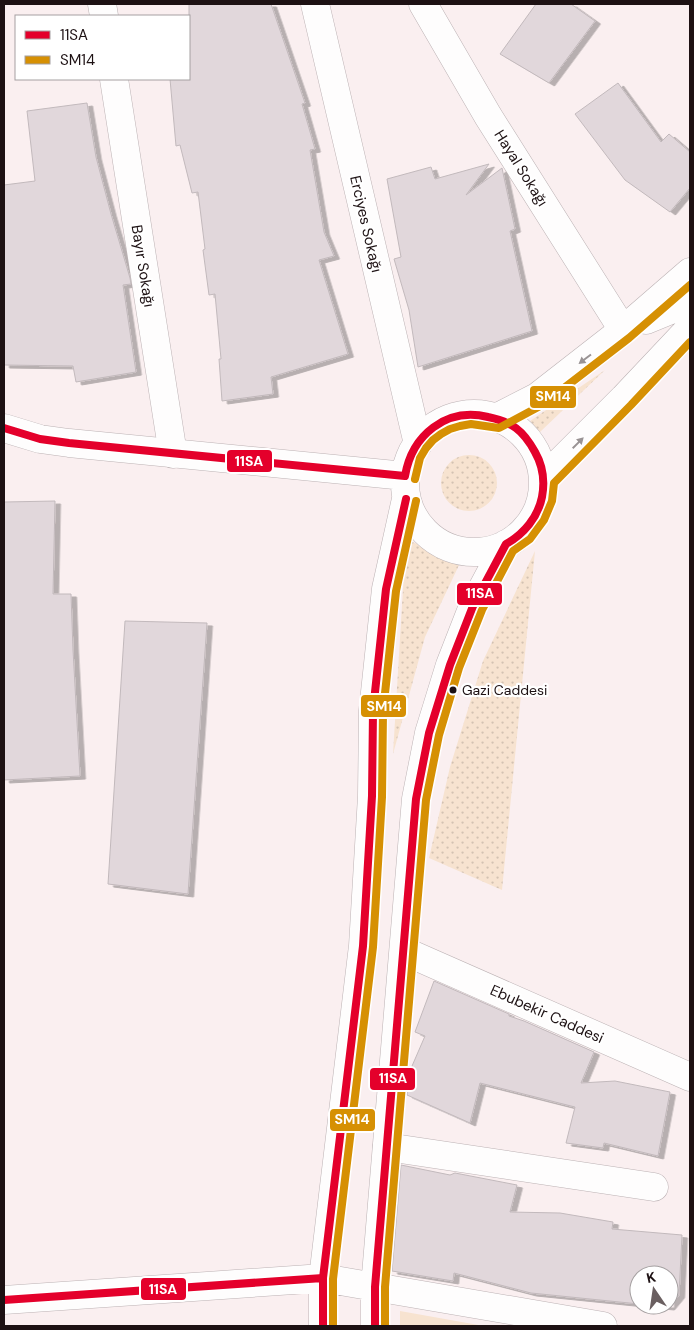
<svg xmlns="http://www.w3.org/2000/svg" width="694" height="1330" viewBox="0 0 694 1330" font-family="'DM Sans',sans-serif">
<defs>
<pattern id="grass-dots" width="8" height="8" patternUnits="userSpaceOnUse" patternTransform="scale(1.25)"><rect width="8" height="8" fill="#f7e3d0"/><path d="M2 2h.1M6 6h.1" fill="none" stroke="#d3c2b2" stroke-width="1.8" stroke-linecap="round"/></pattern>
<filter id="shadow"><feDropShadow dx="5.5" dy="3" stdDeviation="0" flood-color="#0004"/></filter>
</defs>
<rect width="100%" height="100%" fill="#faeff0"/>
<path fill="url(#grass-dots)" d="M 605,370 L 540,432 L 530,421 Z
M441 483a28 28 0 1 1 56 0a28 28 0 1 1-56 0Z
M 406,539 L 460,563 L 425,637 L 393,754 Z
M 535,551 L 502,890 L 429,858 L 450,767 L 483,661 Z"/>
<path fill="#f7e3d0" d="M 400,1311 L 484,1326 L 400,1326 Z"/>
<path fill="#e1d7db" stroke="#c2b9bc" filter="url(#shadow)" d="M 189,4 L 271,4 L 305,103 L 302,104 L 315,149 L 310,150 L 324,232 L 334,256 L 319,260 L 348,354 L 271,377 L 273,394 L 222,401 L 219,359 L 221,359 L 215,294 L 209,295 L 203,250 L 205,249 L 198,192 L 192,193 L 180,145 L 176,146 L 170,79 L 189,79 Z
M 536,4 L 571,4 L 595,21 L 549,83 L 500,54 Z
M 618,83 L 661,142 L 669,134 L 690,152 L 690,188 L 670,212 L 625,180 L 575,114 Z
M 87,103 L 96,157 L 111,214 L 130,278 L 131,284 L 123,285 L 136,372 L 76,382 L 73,366 L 4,365 L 4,185 L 35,181 L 27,111 Z
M 489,164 L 466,195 L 502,168 L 515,229 L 510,231 L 532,331 L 418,367 L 409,310 L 394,259 L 401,257 L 387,179 L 431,167 L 435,179 Z
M 55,501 L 53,594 L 71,594 L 73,650 L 80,776 L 4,780 L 4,502 Z
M 125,621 L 207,623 L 188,894 L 108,884 Z
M 434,981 L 509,1014 L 509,1016 L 524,1021 L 594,1052 L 581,1083 L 615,1081 L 670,1092 L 658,1156 L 604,1143 L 603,1148 L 566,1143 L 575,1107 L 480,1083 L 470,1123 L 407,1095 L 409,1073 L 425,1036 L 415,1032 Z
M 401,1165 L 450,1175 L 455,1173 L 517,1185 L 510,1212 L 560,1213 L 613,1222 L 612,1229 L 682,1235 L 679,1295 L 669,1307 L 646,1305 L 669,1305 L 669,1275 L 639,1275 L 639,1304 L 531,1293 L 454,1273 L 453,1281 L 392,1271 Z"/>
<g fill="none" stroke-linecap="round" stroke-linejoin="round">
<g stroke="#bcb2b4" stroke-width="29">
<path id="street" d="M 102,4 L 104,16
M 315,4 L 418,444
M 423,4 L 488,116 L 623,330
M 114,79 L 173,454
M 404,951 L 690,1077
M 387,1147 L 654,1187
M 375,1287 L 603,1326"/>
</g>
<g stroke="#bcb2b4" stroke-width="29">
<path id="secondary" d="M 646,320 L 690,302
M405 483a69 69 0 1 1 138 0a69 69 0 1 1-138 0Z
M 496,418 L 537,397 L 623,330 L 690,272
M 4,428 L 40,439 L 69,443 L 405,476
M 544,478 L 624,398 L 690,328
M 4,1300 L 323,1278 L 375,1287
M 323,1326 L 323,1278 L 363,946 L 372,796 L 373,711 L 386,589 L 406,499
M 375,1326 L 375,1287 L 416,799 L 429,733 L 450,665 L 473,606 L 506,544"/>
</g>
<use href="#street" stroke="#fefdfd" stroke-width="28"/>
<use href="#secondary" stroke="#fefdfd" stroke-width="28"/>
<g stroke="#fff" stroke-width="11">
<path id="bus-1" d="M 4,428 L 40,439 L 69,443 L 405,476 C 412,435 446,407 488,417 C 512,422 523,430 535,452 C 543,466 545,481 542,497 C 538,517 524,534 506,544 L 473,606 L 450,665 L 429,733 L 416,799 L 375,1287 L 375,1326
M 4,1300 L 323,1278
M 323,1326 L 323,1278 L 363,946 L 372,796 L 373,711 L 386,589 L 406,499"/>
</g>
<g stroke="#fff" stroke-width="11">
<path id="bus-2" d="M 415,479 L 420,458 L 426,448 L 433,440 L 441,434 L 450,429 L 460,426 L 471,424 L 499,428 L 542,405 L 629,338 L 690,285
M 333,1326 L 333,1279 L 373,947 L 382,797 L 383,712 L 396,591 L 416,501
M 385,1326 L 385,1287 L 426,800 L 439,735 L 459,668 L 482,610 L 513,551 L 530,539 L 544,520 L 552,501 L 554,483 L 631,405 L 690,342"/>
</g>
<use href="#bus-1" stroke="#e4002b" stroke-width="8"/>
<use href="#bus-2" stroke="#d69003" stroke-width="8"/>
</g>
<defs><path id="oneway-solid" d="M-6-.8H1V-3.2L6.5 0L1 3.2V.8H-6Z" transform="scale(1.25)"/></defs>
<g fill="#999394">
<use href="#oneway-solid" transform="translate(585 359) rotate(143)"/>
<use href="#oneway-solid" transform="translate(578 443) rotate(-45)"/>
</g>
<circle fill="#1d1113" stroke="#fff" stroke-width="2" cx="453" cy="690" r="4.5"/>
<g text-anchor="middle" stroke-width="4.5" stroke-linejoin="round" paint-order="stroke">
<g font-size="14" fill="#1d1113" stroke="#fff" text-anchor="start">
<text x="462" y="695">Gazi Caddesi</text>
</g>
<g font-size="15" fill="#1d1113" stroke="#fff">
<text transform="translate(521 168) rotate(58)" y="5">Hayal Sokağı</text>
<text transform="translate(366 224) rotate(77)" y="5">Erciyes Sokağı</text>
<text transform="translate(143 266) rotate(81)" y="5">Bayır Sokağı</text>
<text transform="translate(547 1014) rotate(24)" y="5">Ebubekir Caddesi</text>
</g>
</g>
<g stroke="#fff" stroke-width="2">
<rect x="529" y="385" width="48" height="24" rx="5" fill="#d69003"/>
<rect x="226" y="449" width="47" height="24" rx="5" fill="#e4002b"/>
<rect x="456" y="582" width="47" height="24" rx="5" fill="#e4002b"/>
<rect x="360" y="694" width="47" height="24" rx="5" fill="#d69003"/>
<rect x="369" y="1067" width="47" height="24" rx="5" fill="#e4002b"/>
<rect x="329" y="1108" width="47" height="24" rx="5" fill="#d69003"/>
<rect x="140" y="1277" width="47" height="24" rx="5" fill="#e4002b"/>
</g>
<g font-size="14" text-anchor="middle" font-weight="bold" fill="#fff">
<text x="553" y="401">SM14</text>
<text x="249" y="466">11SA</text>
<text x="480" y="598">11SA</text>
<text x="384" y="711">SM14</text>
<text x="393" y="1083">11SA</text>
<text x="352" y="1124">SM14</text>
<text x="163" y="1294">11SA</text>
</g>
<rect width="694" height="1330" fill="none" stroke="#1d1113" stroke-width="10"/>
<rect x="15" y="15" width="175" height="65" fill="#ffffff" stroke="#a5a0a1"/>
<rect x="25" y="31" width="25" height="8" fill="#e4002b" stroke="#a5a0a1"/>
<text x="60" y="40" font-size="15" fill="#1d1113">11SA</text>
<rect x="25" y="56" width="25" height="8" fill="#d69003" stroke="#a5a0a1"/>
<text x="60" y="65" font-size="15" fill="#1d1113">SM14</text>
<g transform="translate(654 1290) rotate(347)"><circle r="24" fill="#ffffff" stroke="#a5a0a1"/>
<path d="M0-4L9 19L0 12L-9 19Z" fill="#6a5f60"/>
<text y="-8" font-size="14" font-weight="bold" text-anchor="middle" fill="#1d1113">K</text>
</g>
</svg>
